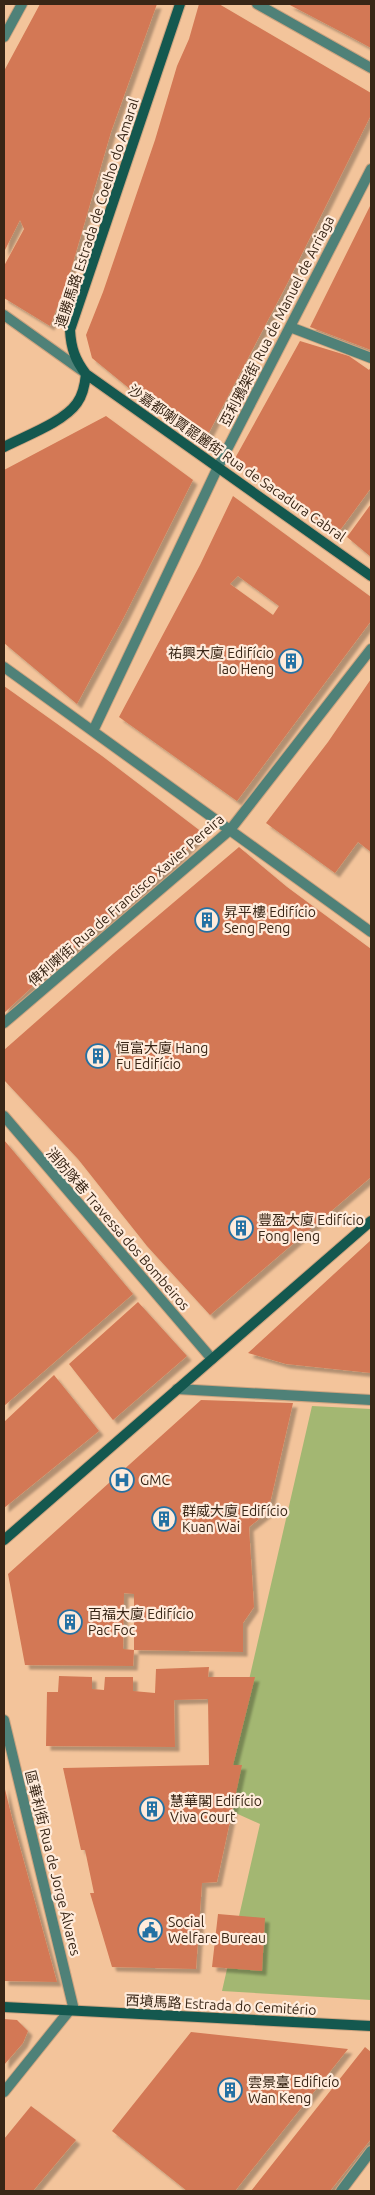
<svg xmlns="http://www.w3.org/2000/svg" width="375" height="2195" viewBox="0 0 375 2195" font-family="Ubuntu,'Noto Sans SC',sans-serif">
<defs>
<filter id="shadow"><feDropShadow dx="4.5" dy="4.5" stdDeviation="1" flood-color="#0004"/></filter>
</defs>
<rect width="100%" height="100%" fill="#f3c49b"/>
<path fill="#a3b772" d="M 312,1406 L 371,1409 L 371,2000 L 222,1991 L 260,1824 L 220,1806 Z"/>
<path fill="#d37854" fill-rule="evenodd" filter="url(#shadow)" d="M 40,4 L 157,4 L 111,132 L 70,273 L 50,326 L 4,298 L 4,266 L 24,229 L 20,220 L 4,252 L 4,71 Z
M 199,4 L 219,4 L 371,93 L 371,115 L 288,282 L 205,440 L 130,389 L 92,358 L 86,335 L 103,292 L 155,140 L 177,66 L 189,39 Z
M 288,4 L 371,4 L 371,48 L 349,36 Z
M 371,204 L 371,350 L 310,327 Z
M 300,341 L 349,356 L 369,370 L 371,367 L 371,488 L 338,533 L 272,487 L 233,462 Z
M 106,416 L 193,480 L 124,617 L 77,704 L 4,643 L 4,470 Z
M 233,496 L 371,597 L 371,621 L 237,801 L 119,717 L 200,565 ZM 238,576 L 279,606 L 273,615 L 230,584 Z
M 371,504 L 371,557 L 347,537 Z
M 371,679 L 371,852 L 358,842 L 335,873 L 266,823 L 328,742 Z
M 4,686 L 102,756 L 203,833 L 166,871 L 81,942 L 4,1013 Z
M 239,847 L 287,887 L 371,949 L 371,1177 L 210,1315 L 147,1246 L 78,1159 L 4,1080 L 4,1050 L 114,953 Z
M 4,1140 L 133,1294 L 4,1406 Z
M 371,1240 L 371,1373 L 286,1364 L 248,1353 Z
M 138,1302 L 187,1356 L 113,1420 L 69,1364 Z
M 54,1375 L 99,1431 L 4,1508 L 4,1422 Z
M 201,1400 L 293,1403 L 268,1512 L 249,1527 L 254,1607 L 243,1623 L 243,1652 L 134,1650 L 134,1594 L 124,1593 L 123,1649 L 134,1650 L 133,1666 L 25,1665 L 8,1574 Z
M 209,1667 L 208,1677 L 255,1677 L 233,1765 L 242,1765 L 217,1882 L 202,1883 L 196,1969 L 112,1967 L 90,1893 L 94,1893 L 85,1850 L 81,1850 L 63,1768 L 209,1765 L 208,1699 L 174,1700 L 175,1747 L 46,1746 L 47,1692 L 58,1692 L 59,1676 L 92,1677 L 92,1689 L 104,1690 L 105,1677 L 133,1677 L 133,1691 L 155,1693 L 156,1669 Z
M 4,1785 L 12,1818 L 57,1982 L 4,1981 Z
M 218,1914 L 265,1918 L 262,1971 L 212,1967 Z
M 4,2019 L 17,2020 L 28,2031 L 23,2043 L 4,2065 Z
M 191,2032 L 348,2049 L 235,2191 L 187,2191 L 112,2131 Z
M 365,2047 L 371,2052 L 371,2139 L 330,2191 L 251,2191 Z
M 31,2106 L 76,2140 L 33,2191 L 4,2191 L 4,2139 Z"/>
<g fill="none" stroke-linecap="round" stroke-linejoin="round">
<g stroke="#cea480" stroke-width="12">
<path id="street" d="M 257,4 L 371,68
M 4,37 L 22,4
M 4,315 L 84,372
M 290,327 L 371,358
M 4,667 L 371,932
M 93,731 L 218,467 L 371,169
M 4,1023 L 230,830 L 371,649
M 4,1116 L 212,1359
M 177,1389 L 371,1400
M 4,1720 L 73,2006 L 4,2092
M 341,2191 L 371,2151"/>
</g>
<g stroke="#cea480" stroke-width="12">
<path id="secondary" d="M 86,374 L 371,576
M 4,447 C 25,436 64,422 77,403 C 83,395 85,384 86,374 C 75,360 71,348 70,330 L 180,4
M 4,1540 L 371,1221
M 4,2007 L 371,2026"/>
</g>
<use href="#street" stroke="#4f8178" stroke-width="10"/>
<use href="#secondary" stroke="#14584f" stroke-width="10"/>
</g>
<defs>
<g id="building-ring" transform="scale(1.25)"><circle r="9.5" fill="#ffebdb" stroke="#2471a3" stroke-width="1.5"/><path d="M-4-6H4V6H1V3H-1V6H-4ZM-2.5-4.3h1.7v1.8h-1.7ZM.8-4.3h1.7v1.8H.8ZM-2.5-1h1.7V.8h-1.7ZM.8-1h1.7V.8H.8Z" fill="#2471a3"/></g>
<g id="hospital-ring" transform="scale(1.25)"><circle r="9.5" fill="#ffebdb" stroke="#2471a3" stroke-width="1.5"/><path d="M-5-5h3v3.5h4V-5h3V5h-3V1.5h-4V5h-3Z" fill="#2471a3"/></g>
<g id="civic-ring" transform="scale(1.25)"><circle r="9.5" fill="#ffebdb" stroke="#2471a3" stroke-width="1.5"/><path d="M-.6-6.5H3V-4.5H.6V-3L4-1V1h2V6H-6V1h2V-1L-.6-3ZM-1.2 2.5V6h2.4V2.5Z" fill="#2471a3"/></g>
</defs>
<g fill-rule="evenodd">
<use href="#building-ring" x="291" y="661"/>
<use href="#building-ring" x="207" y="920"/>
<use href="#building-ring" x="98" y="1056"/>
<use href="#building-ring" x="241" y="1228"/>
<use href="#hospital-ring" x="122" y="1480"/>
<use href="#building-ring" x="164" y="1519"/>
<use href="#building-ring" x="70" y="1622"/>
<use href="#building-ring" x="152" y="1809"/>
<use href="#civic-ring" x="150" y="1930"/>
<use href="#building-ring" x="230" y="2090"/>
</g>
<g text-anchor="middle" stroke-width="4.5" stroke-linejoin="round" paint-order="stroke">
<g font-size="14" fill="#392616" stroke="#ffebdb">
<text transform="translate(97 213) rotate(-72)" y="5">連勝馬路 Estrada de Coelho do Amaral</text>
<text transform="translate(277 321) rotate(-63)" y="5">亞利鴉架街 Rua de Manuel de Arriaga</text>
<text transform="translate(237 463) rotate(35)" y="5">沙嘉都喇賈罷麗街 Rua de Sacadura Cabral</text>
<text transform="translate(126 900) rotate(-41)" y="5">俾利喇街 Rua de Francisco Xavier Pereira</text>
<text transform="translate(118 1229) rotate(49)" y="5">消防隊巷 Travessa dos Bombeiros</text>
<text transform="translate(53 1863) rotate(76)" y="5">區華利街 Rua de Jorge Álvares</text>
<text transform="translate(221 2005) rotate(3)" y="5">西墳馬路 Estrada do Cemitério</text>
</g>
<g font-size="14" fill="#392616" stroke="#ffebdb" text-anchor="start">
<text x="274" y="658" text-anchor="end">祐興大廈 Edifício<tspan x="274" dy="16">Iao Heng</tspan></text>
<text x="224" y="917">昇平樓 Edifício<tspan x="224" dy="16">Seng Peng</tspan></text>
<text x="116" y="1053">恒富大廈 Hang<tspan x="116" dy="16">Fu Edifício</tspan></text>
<text x="258" y="1225">豐盈大廈 Edifício<tspan x="258" dy="16">Fong Ieng</tspan></text>
<text x="140" y="1485">GMC</text>
<text x="182" y="1516">群威大廈 Edifício<tspan x="182" dy="16">Kuan Wai</tspan></text>
<text x="88" y="1619">百福大廈 Edifício<tspan x="88" dy="16">Pac Foc</tspan></text>
<text x="170" y="1806">慧華閣 Edifício<tspan x="170" dy="16">Viva Court</tspan></text>
<text x="168" y="1927">Social<tspan x="168" dy="16">Welfare Bureau</tspan></text>
<text x="248" y="2087">雲景臺 Edificío<tspan x="248" dy="16">Wan Keng</tspan></text>
</g>
</g>
<rect width="375" height="2195" fill="none" stroke="#392616" stroke-width="10"/>
</svg>
